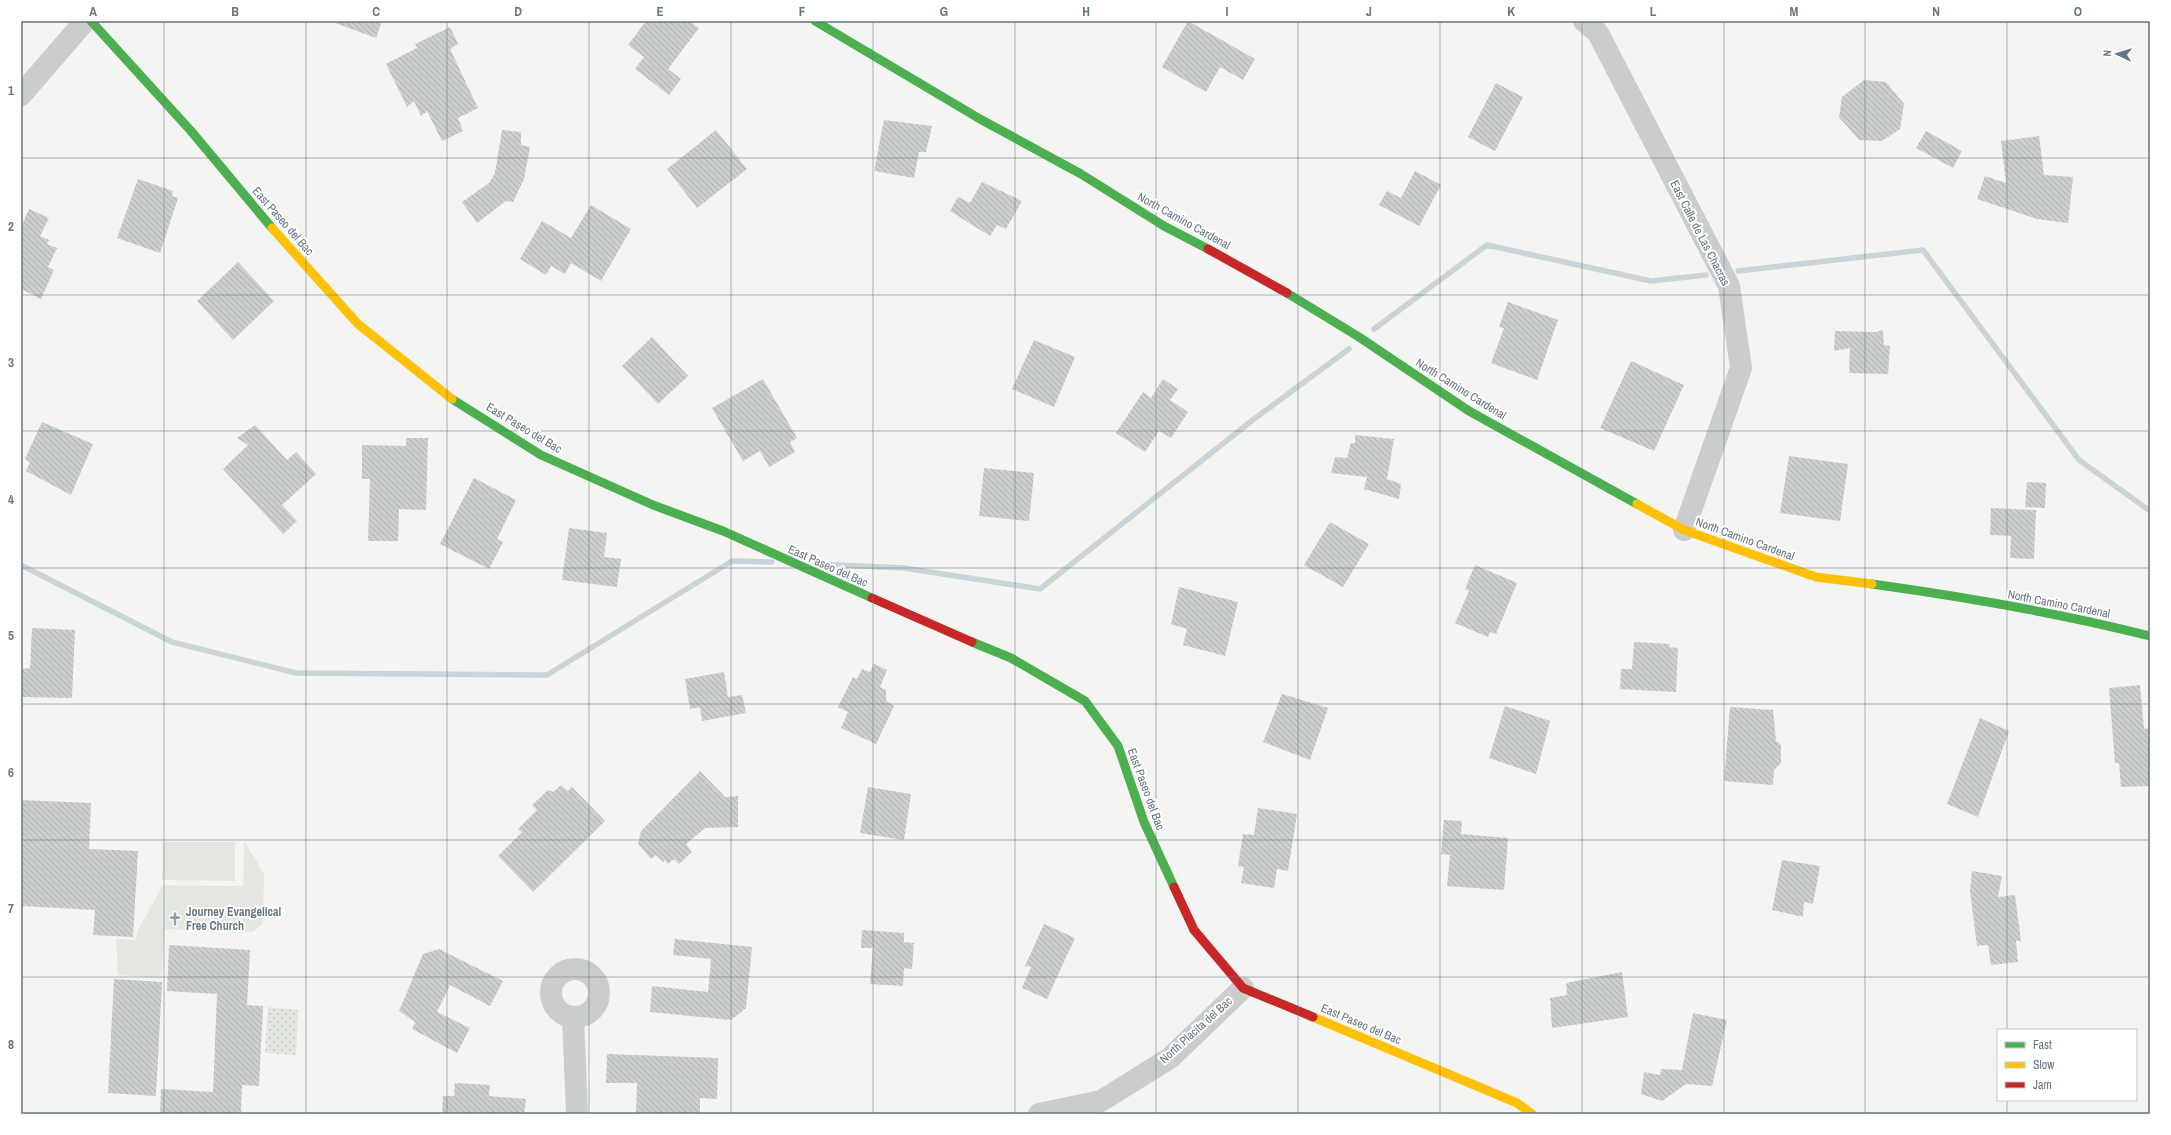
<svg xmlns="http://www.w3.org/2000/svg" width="2171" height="1135" viewBox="0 0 2171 1135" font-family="'Archivo Narrow',sans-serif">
<defs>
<pattern id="park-dots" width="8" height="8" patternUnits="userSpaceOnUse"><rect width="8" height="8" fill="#e4e7e0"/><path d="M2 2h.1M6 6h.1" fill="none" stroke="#bcc0bb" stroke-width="1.8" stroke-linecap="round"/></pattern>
<pattern id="building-back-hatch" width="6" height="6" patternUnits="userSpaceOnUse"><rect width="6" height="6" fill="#cdcfce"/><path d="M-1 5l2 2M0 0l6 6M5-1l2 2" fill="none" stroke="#aaadad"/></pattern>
</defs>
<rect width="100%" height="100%" fill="#f4f4f2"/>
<path fill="#e4e7e0" d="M 244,841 L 264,874 L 263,923 L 253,932 L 165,929 L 161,979 L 118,975 L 116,939 L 136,940 L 137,932 L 163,885 L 243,886 Z
M 163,842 L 235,842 L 235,881 L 162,880 Z"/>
<path fill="url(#park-dots)" d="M 268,1007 L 298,1010 L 296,1055 L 265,1053 Z"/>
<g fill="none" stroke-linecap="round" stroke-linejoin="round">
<path stroke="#cad3d5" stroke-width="5.5" d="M 1738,271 L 1923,250 L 2079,460 L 2150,511
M 1374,329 L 1487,245 L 1651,281 L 1706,275
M 816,564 L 904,568 L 1040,589 L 1254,419 L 1349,349
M 21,565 L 172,642 L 296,673 L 547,675 L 732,561 L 772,562"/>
</g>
<path fill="url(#building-back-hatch)" d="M 336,21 L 382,21 L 376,38 L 335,23 Z
M 646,21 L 689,21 L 699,28 L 668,69 L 681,79 L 669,95 L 635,69 L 644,57 L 628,45 Z
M 1188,21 L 1255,59 L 1243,80 L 1220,67 L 1206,92 L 1162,67 Z
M 450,27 L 458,44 L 450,49 L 478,108 L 458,118 L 463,131 L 442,141 L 427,111 L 421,116 L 414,101 L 407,107 L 386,64 L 417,48 L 415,44 Z
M 1864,80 L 1886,82 L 1904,104 L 1900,129 L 1882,141 L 1859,140 L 1839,117 L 1842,97 Z
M 1496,83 L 1523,97 L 1495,151 L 1468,137 Z
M 884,120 L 932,126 L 926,152 L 919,152 L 914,178 L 874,171 Z
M 502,130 L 521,132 L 521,145 L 530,147 L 524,179 L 513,202 L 506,201 L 477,223 L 462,202 L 489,183 L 495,173 Z
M 716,130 L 747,169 L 697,208 L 667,169 Z
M 1926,131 L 1962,151 L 1953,168 L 1916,148 Z
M 2039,136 L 2044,175 L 2073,177 L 2068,223 L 2037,219 L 1977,199 L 1985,176 L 2006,183 L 2001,141 Z
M 1415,171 L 1441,185 L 1419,226 L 1379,205 L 1387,191 L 1401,198 Z
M 138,179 L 173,191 L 172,196 L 178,198 L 160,253 L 117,238 Z
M 982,182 L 1022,201 L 1006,229 L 997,225 L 990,236 L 950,211 L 958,197 L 970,203 Z
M 591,205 L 631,229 L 601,281 L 571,263 L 565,274 L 551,266 L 546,275 L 520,259 L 542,221 L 571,238 Z
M 29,209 L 49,218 L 40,236 L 49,240 L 47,244 L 57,248 L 48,267 L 54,270 L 41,299 L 21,289 L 21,227 Z
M 238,262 L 274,301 L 233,340 L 197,301 Z
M 1508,302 L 1558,320 L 1537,380 L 1491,363 L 1504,328 L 1499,327 Z
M 1883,330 L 1884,345 L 1890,346 L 1888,374 L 1849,373 L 1850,348 L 1834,351 L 1835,331 L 1876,332 Z
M 652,337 L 688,376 L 658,404 L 622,366 Z
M 1034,340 L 1075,357 L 1054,407 L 1012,389 Z
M 1631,361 L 1684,385 L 1654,451 L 1600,428 Z
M 763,379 L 797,438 L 790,442 L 795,452 L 769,467 L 760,451 L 743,461 L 712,408 Z
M 1163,379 L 1178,389 L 1170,400 L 1188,412 L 1171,438 L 1159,431 L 1145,452 L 1116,433 L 1143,392 L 1151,398 Z
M 42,422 L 93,444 L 71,495 L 26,471 L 30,462 L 25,459 Z
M 255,425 L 287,460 L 296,452 L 316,474 L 282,505 L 297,521 L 283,534 L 223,469 L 248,445 L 237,438 Z
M 1355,435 L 1394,439 L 1387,479 L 1401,484 L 1399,499 L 1364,489 L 1367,477 L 1331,473 L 1335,457 L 1347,458 L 1351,443 L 1355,443 Z
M 406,438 L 428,438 L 426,510 L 399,509 L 398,541 L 368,541 L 370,479 L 362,479 L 362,445 L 406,446 Z
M 1789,456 L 1848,464 L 1840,521 L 1780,513 Z
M 984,468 L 1034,473 L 1029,521 L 979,516 Z
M 474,478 L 516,500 L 497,539 L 503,542 L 489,569 L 440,544 Z
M 2027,482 L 2046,483 L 2045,508 L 2025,507 Z
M 1991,508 L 2036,510 L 2034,559 L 2010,558 L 2011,536 L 1990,535 Z
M 1330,522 L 1369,544 L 1343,587 L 1304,565 Z
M 569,528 L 607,533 L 604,557 L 621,559 L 617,587 L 562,580 Z
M 1475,565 L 1517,583 L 1496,634 L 1490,632 L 1488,637 L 1455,623 L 1469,591 L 1465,589 Z
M 1179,587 L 1238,602 L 1225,656 L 1183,645 L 1187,629 L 1171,624 Z
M 32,628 L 75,630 L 72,698 L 21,697 L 21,669 L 30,668 Z
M 1634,642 L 1670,644 L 1669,647 L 1678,648 L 1676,692 L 1620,689 L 1621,669 L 1632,669 Z
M 874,664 L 887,670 L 880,687 L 886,690 L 886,701 L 894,706 L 876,744 L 841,728 L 848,712 L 838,707 L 853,677 L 857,679 L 862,669 L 870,672 Z
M 724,672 L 728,697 L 742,695 L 746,713 L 702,721 L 700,707 L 690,709 L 685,679 Z
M 2140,685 L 2144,729 L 2150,728 L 2150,786 L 2121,787 L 2119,763 L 2115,763 L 2109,688 Z
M 1282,694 L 1328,708 L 1310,760 L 1263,742 Z
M 1505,706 L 1550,721 L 1536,774 L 1489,758 Z
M 1730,707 L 1773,710 L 1776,741 L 1781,745 L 1781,763 L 1774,770 L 1773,785 L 1724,781 Z
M 1980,718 L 2009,731 L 1978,817 L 1947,804 Z
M 700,771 L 725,797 L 738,796 L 738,827 L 705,828 L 686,844 L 692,852 L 679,864 L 674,859 L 668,864 L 665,860 L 663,862 L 656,855 L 651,859 L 638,844 L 641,831 Z
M 561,785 L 568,791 L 572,787 L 605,821 L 533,892 L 498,856 L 522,832 L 518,829 L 537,810 L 532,805 L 548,790 L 553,792 Z
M 868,787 L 911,794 L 904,840 L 860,833 Z
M 21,800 L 91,803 L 89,849 L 138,851 L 133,937 L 93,935 L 95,910 L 21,906 Z
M 1258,808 L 1297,814 L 1288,871 L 1277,869 L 1274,888 L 1241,883 L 1244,867 L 1238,866 L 1243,834 L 1254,835 Z
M 1444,820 L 1462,821 L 1461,834 L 1508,838 L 1504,890 L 1447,886 L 1450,855 L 1441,854 Z
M 1782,860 L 1820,866 L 1813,904 L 1804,902 L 1803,917 L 1772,910 Z
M 1972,871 L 2002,876 L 1998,897 L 2015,895 L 2021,941 L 2016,941 L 2018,962 L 1991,965 L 1988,945 L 1977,946 L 1970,891 Z
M 1044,924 L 1075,938 L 1047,999 L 1022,988 L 1031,967 L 1025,966 Z
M 862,930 L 904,933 L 904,942 L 914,943 L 912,969 L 904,968 L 903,986 L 870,984 L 873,948 L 861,948 Z
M 675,939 L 752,947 L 746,1008 L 731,1020 L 650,1012 L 652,986 L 708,992 L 711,959 L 673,955 Z
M 169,945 L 250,950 L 247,1005 L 263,1006 L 259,1086 L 242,1085 L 241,1114 L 160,1114 L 161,1089 L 213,1092 L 217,994 L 167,991 Z
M 439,949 L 503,981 L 490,1006 L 450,985 L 437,1012 L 470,1028 L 457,1053 L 412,1029 L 415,1022 L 399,1011 L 423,954 Z
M 1622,972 L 1628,1017 L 1552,1028 L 1550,998 L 1567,995 L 1566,983 Z
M 114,979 L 162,982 L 156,1096 L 108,1093 Z
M 1693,1013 L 1727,1020 L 1712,1086 L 1686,1084 L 1662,1101 L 1641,1094 L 1644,1072 L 1660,1075 L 1661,1069 L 1682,1070 Z
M 607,1054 L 718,1058 L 717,1099 L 700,1098 L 700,1114 L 636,1114 L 637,1083 L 606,1083 Z
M 455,1083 L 490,1085 L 489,1096 L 526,1099 L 524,1114 L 442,1114 L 443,1096 L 454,1096 Z"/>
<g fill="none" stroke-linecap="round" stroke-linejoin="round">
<path stroke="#cbcdcd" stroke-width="22" d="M 1584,21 L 1598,33 L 1729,286 L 1741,368 L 1684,530
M 21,95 L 85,21
M551 993a24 24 0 1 1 48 0a24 24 0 1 1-48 0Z
M 573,1017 L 577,1114
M 1039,1114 L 1101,1101 L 1170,1058 L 1243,988"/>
<path stroke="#4caf50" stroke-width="9" d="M 91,21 L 191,131 L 272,228
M 815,21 L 980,119 L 1081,174 L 1164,226 L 1208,249
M 1287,293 L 1359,337 L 1469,411 L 1637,504
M 452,399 L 541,455 L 653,505 L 723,531 L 872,598
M 1872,584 C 1966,597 2059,613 2150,636
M 972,642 L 1011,658 L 1085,701 L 1118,746 L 1144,822 L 1174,887"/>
<path stroke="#ffc107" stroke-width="9" d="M 272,228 L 358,324 L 452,399
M 1637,504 L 1684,530 L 1816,577 L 1872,584
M 1313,1017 L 1517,1103 L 1532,1114"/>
<path stroke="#c62828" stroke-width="9" d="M 1208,249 L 1287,293
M 872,598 L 972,642
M 1174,887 L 1194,930 L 1243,988 L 1313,1017"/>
</g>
<path fill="none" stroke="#647682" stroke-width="1" stroke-opacity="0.55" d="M 164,21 L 164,1114M 306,21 L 306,1114M 447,21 L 447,1114M 589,21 L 589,1114M 731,21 L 731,1114M 873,21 L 873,1114M 1015,21 L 1015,1114M 1156,21 L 1156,1114M 1298,21 L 1298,1114M 1440,21 L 1440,1114M 1582,21 L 1582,1114M 1724,21 L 1724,1114M 1865,21 L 1865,1114M 2007,21 L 2007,1030M 21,158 L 2150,158M 21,295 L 2150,295M 21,431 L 2150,431M 21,568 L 2150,568M 21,704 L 2150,704M 21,840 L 2150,840M 21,977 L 2150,977M 2007,1100 L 2007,1114"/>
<defs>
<g id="church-bare" transform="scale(1.08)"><path d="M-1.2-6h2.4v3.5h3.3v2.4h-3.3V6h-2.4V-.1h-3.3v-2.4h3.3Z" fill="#96a2a9" stroke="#fff" stroke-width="2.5" paint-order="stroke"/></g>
</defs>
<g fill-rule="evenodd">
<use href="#church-bare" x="175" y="919"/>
</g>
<g text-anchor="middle" stroke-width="4" stroke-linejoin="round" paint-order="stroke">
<g font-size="12" fill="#647682" stroke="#fff">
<text transform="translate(283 221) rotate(49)" y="4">East Paseo del Bac</text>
<text transform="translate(1184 221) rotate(29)" y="4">North Camino Cardenal</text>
<text transform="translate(1700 233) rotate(63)" y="4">East Calle de Las Chacras</text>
<text transform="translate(1461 389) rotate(32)" y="4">North Camino Cardenal</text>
<text transform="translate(524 428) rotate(31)" y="4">East Paseo del Bac</text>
<text transform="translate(1745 539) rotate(20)" y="4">North Camino Cardenal</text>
<text transform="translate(828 566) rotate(24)" y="4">East Paseo del Bac</text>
<text transform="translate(2059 604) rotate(11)" y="4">North Camino Cardenal</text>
<text transform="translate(1146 789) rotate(70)" y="4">East Paseo del Bac</text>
<text transform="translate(1361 1024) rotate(23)" y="4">East Paseo del Bac</text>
<text transform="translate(1196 1030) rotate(-42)" y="4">North Placita del Bac</text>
</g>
<g font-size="12" font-weight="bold" fill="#647682" stroke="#fff" text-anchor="start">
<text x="186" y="916">Journey Evangelical<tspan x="186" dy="14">Free Church</tspan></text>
</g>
</g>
<rect width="2171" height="1135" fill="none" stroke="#ffffff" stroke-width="44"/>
<rect x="1997" y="1029" width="140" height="72" fill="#ffffff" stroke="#c1c8cd"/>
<rect x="2005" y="1042" width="20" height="6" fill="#4caf50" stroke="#c1c8cd"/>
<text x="2033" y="1049" font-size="12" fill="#647682">Fast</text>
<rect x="2005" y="1062" width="20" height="6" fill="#ffc107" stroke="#c1c8cd"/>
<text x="2033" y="1069" font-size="12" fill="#647682">Slow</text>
<rect x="2005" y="1082" width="20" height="6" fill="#c62828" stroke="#c1c8cd"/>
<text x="2033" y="1089" font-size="12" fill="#647682">Jam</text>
<g transform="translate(2117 54) rotate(274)" stroke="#ffffff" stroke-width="3" paint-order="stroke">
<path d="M0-3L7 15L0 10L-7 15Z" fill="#647682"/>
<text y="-6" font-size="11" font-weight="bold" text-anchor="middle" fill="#647682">N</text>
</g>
<rect x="22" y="22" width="2127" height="1091" fill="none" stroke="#647682" stroke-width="1.5"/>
<g font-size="13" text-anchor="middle" font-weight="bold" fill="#647682">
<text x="93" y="16">A</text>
<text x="235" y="16">B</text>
<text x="376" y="16">C</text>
<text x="518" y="16">D</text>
<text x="660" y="16">E</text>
<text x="802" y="16">F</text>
<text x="944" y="16">G</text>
<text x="1086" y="16">H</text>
<text x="1227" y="16">I</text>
<text x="1369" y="16">J</text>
<text x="1511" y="16">K</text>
<text x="1653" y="16">L</text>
<text x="1794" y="16">M</text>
<text x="1936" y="16">N</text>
<text x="2078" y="16">O</text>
<text x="11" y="95">1</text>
<text x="11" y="231">2</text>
<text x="11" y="367">3</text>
<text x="11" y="504">4</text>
<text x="11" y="640">5</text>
<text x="11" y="777">6</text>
<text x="11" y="913">7</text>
<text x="11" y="1049">8</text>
</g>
</svg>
